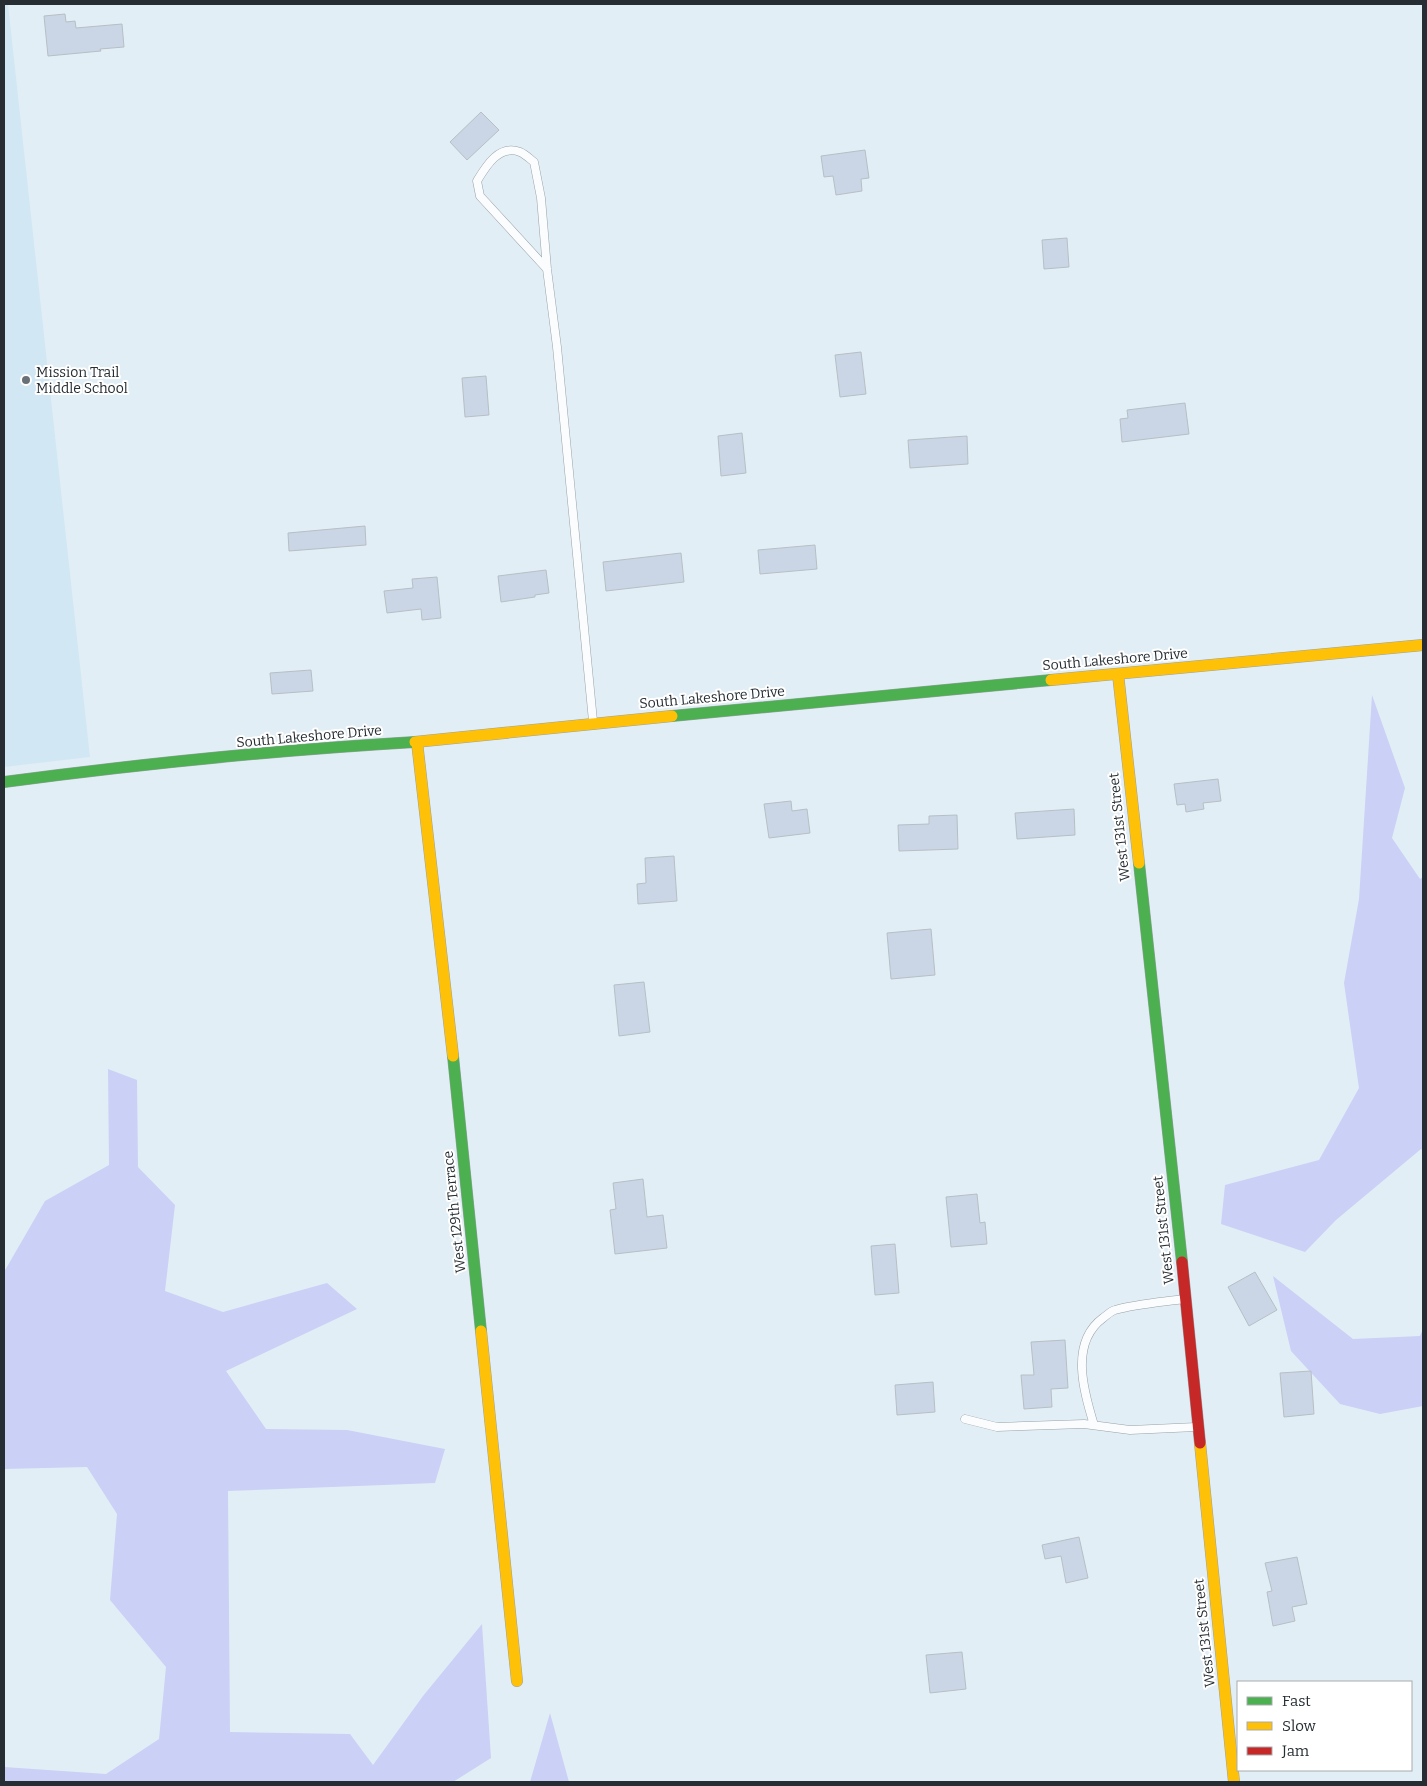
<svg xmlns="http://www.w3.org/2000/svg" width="1427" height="1786" viewBox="0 0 1427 1786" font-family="Bitter,serif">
<rect width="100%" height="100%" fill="#e2eef5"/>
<path fill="#d2e7f4" d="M 4,4 L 8,4 L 90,757 L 4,767 Z"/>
<path fill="#cbd0f6" d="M 1372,695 L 1405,788 L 1392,838 L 1420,879 L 1423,877 L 1423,1151 L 1421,1149 L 1336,1220 L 1305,1252 L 1221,1224 L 1225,1185 L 1319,1160 L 1359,1088 L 1344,983 L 1359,899 Z
M 108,1069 L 137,1080 L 138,1167 L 175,1205 L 165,1291 L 223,1312 L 327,1283 L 357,1309 L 226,1371 L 266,1429 L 347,1430 L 445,1449 L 435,1483 L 228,1491 L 230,1732 L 350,1734 L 373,1765 L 423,1696 L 482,1624 L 491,1758 L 453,1782 L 4,1782 L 4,1767 L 106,1774 L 159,1739 L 166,1667 L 110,1600 L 117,1514 L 87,1467 L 4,1469 L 4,1272 L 45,1201 L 109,1165 Z
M 1273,1276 L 1353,1339 L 1420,1336 L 1423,1329 L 1423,1406 L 1380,1414 L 1340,1404 L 1291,1351 Z
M 550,1713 L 569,1782 L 530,1782 Z"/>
<path fill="#cad6e5" stroke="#b7bfc5" d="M 65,14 L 66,22 L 75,21 L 76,28 L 122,24 L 124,47 L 100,49 L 101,51 L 48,56 L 44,16 Z
M 481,112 L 499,130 L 467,160 L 450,142 Z
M 865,150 L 869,178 L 861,179 L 862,191 L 836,195 L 833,176 L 824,177 L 821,156 Z
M 1067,238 L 1069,267 L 1044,269 L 1042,240 Z
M 861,352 L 866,394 L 840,397 L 835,355 Z
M 486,376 L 489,415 L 465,417 L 462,378 Z
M 1185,403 L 1189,434 L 1122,442 L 1120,419 L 1128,418 L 1127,410 Z
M 742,433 L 746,473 L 721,476 L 718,436 Z
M 967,436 L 968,464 L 910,468 L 908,440 Z
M 365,526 L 366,545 L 289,551 L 288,533 Z
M 815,545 L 817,569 L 760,574 L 758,550 Z
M 681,553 L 684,582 L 606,591 L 603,562 Z
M 546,570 L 549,593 L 535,595 L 535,597 L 501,602 L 498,576 Z
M 437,577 L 441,618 L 422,620 L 421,609 L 387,613 L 384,591 L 413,588 L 412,579 Z
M 311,670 L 313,691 L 272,694 L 270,673 Z
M 1218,779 L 1221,801 L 1203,803 L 1204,809 L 1186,812 L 1185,804 L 1177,805 L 1174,784 Z
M 791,801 L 792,811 L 807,809 L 810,833 L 769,838 L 764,804 Z
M 1074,809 L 1075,835 L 1017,839 L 1015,813 Z
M 957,815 L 958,849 L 899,851 L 898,825 L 929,824 L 929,816 Z
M 674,856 L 677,901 L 638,904 L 637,884 L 646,883 L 645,858 Z
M 931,929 L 935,975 L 891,979 L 887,933 Z
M 644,982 L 650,1032 L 619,1036 L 614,985 Z
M 643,1179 L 647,1217 L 663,1215 L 667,1248 L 615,1254 L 610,1210 L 616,1209 L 613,1183 Z
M 977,1194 L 980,1223 L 985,1222 L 987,1244 L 951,1247 L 946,1197 Z
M 895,1244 L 899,1293 L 875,1295 L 871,1246 Z
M 1255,1272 L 1277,1310 L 1249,1326 L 1228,1287 Z
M 1065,1340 L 1068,1388 L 1051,1389 L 1052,1407 L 1024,1409 L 1021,1375 L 1034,1375 L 1031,1342 Z
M 1311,1371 L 1314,1414 L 1284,1417 L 1280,1373 Z
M 933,1382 L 935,1412 L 897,1415 L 895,1385 Z
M 1079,1537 L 1088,1578 L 1066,1583 L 1061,1556 L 1045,1559 L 1042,1545 Z
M 1297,1557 L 1307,1604 L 1292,1607 L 1295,1621 L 1273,1626 L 1267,1592 L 1272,1591 L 1265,1563 Z
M 962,1652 L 966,1689 L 930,1693 L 926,1655 Z"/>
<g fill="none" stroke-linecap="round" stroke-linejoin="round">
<g stroke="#99a2a7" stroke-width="9">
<path id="lane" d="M 547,269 L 480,196 L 477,181 C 486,166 499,144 520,152 C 525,154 530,159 534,162 L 541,198 L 547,269 L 557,347 L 593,721
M 965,1419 L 997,1427 L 1084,1424 L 1130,1430 L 1196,1427
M 1094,1425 C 1084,1392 1069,1343 1103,1318 C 1107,1315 1111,1311 1115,1310 C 1136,1304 1163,1302 1184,1299"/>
</g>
<g stroke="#99a2a7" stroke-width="12">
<path id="fast" d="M 672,716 L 1051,680
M 4,782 C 140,764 278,750 415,742
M 1139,863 L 1182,1262
M 453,1056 L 481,1331"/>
</g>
<g stroke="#99a2a7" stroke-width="12">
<path id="slow" d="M 1118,674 L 1139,863
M 1051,680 L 1423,645
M 415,742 L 672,716
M 417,742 L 453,1056
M 481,1331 L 517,1681
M 1200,1443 L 1234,1782"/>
</g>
<g stroke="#99a2a7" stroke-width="12">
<path id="jam" d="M 1182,1262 L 1200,1443"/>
</g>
<use href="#lane" stroke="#fbfcfe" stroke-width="8"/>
<use href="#fast" stroke="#4caf50" stroke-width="11"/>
<use href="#slow" stroke="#ffc107" stroke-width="11"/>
<use href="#jam" stroke="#c62828" stroke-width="11"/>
</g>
<circle fill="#687177" stroke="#fff" stroke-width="2" cx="26" cy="380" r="5"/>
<g text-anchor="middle" stroke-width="4" stroke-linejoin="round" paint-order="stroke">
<g font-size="14" fill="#262e33" stroke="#fff" text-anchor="start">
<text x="36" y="377">Mission Trail<tspan x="36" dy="16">Middle School</tspan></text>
</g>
<g font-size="14" fill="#262e33" stroke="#fff">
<text transform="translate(1115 659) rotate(-5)" y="5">South Lakeshore Drive</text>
<text transform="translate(712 697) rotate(-5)" y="5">South Lakeshore Drive</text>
<text transform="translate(309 736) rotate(-5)" y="5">South Lakeshore Drive</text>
<text transform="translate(1119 827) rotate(-96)" y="5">West 131st Street</text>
<text transform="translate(454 1212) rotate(-96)" y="5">West 129th Terrace</text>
<text transform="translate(1163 1230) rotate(-96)" y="5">West 131st Street</text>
<text transform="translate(1204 1633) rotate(-96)" y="5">West 131st Street</text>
</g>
</g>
<rect width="1427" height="1786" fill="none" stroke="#262e33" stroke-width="10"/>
<rect x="1237" y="1681" width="175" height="90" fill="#ffffff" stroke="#a8abad"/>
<rect x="1247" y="1697" width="25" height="8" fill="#4caf50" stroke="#a8abad"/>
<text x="1282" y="1706" font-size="15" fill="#262e33">Fast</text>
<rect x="1247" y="1722" width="25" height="8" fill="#ffc107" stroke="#a8abad"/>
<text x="1282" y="1731" font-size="15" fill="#262e33">Slow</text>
<rect x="1247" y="1747" width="25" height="8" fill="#c62828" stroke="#a8abad"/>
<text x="1282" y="1756" font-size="15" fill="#262e33">Jam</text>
</svg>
